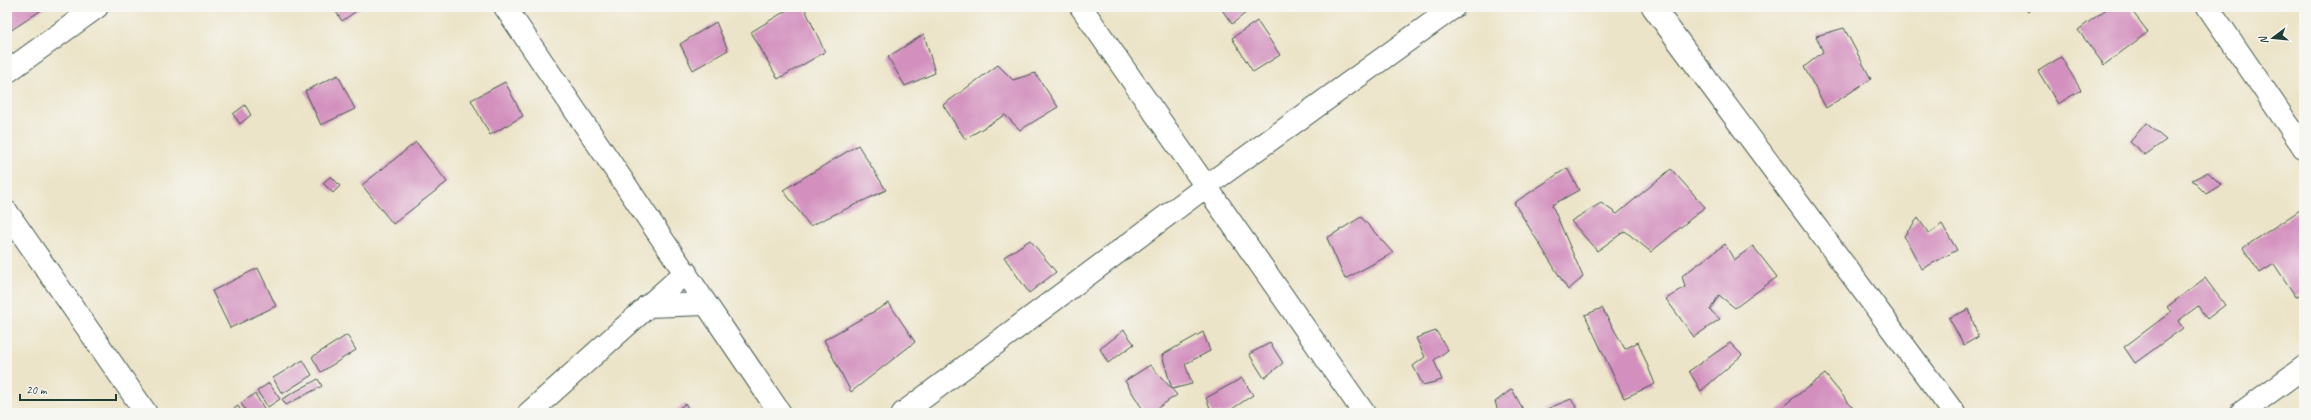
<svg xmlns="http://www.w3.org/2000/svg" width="2311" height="420" viewBox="0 0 2311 420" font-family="Caveat,sans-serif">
<rect width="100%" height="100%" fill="#f6f6f2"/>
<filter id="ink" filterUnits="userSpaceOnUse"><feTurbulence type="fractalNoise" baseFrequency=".025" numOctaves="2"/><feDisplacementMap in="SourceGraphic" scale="8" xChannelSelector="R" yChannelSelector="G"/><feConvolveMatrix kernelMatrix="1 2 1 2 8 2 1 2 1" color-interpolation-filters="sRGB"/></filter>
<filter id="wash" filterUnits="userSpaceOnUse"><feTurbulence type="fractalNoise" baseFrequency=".012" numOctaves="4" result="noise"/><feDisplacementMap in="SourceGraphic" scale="16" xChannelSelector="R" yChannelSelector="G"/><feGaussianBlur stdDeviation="0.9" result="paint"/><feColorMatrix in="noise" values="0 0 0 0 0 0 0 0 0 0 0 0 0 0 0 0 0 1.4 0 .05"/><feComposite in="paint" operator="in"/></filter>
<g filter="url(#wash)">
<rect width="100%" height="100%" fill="#ece4c8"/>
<g id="blocks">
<path fill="#d390be" d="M 7,7 L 46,7 L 7,33 Z
M 333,7 L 362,7 L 342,21 Z
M 792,7 L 804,7 L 825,52 L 778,79 L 751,32 Z
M 1220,7 L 1244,7 L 1247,12 L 1232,24 Z
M 2024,7 L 2034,7 L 2028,12 Z
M 2109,7 L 2129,7 L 2148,32 L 2104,65 L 2078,30 Z
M 1257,21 L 1280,55 L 1253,72 L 1232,38 Z
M 716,22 L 728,50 L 693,70 L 680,44 Z
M 1844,28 L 1871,79 L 1826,108 L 1804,67 L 1823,52 L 1816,36 Z
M 924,34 L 935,73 L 905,86 L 888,57 Z
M 2061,57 L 2081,90 L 2058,104 L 2038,71 Z
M 998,65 L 1013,80 L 1035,73 L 1058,107 L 1020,130 L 1005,115 L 965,139 L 943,105 Z
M 338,75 L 355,109 L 321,125 L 305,91 Z
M 505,82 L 523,116 L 490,135 L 471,100 Z
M 245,105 L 251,115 L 240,124 L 233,114 Z
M 2146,123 L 2166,140 L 2145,155 L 2130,142 Z
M 416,142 L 447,182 L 393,224 L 362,185 Z
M 858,145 L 886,190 L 810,226 L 783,190 Z
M 1567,168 L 1579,190 L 1552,205 L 1583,277 L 1568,290 L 1514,203 Z
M 1671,169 L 1705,207 L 1651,252 L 1625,231 L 1597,251 L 1571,221 L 1601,203 L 1617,214 Z
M 2208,172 L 2221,185 L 2206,194 L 2192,180 Z
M 331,176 L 340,186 L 333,193 L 323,183 Z
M 2300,210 L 2304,215 L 2304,292 L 2296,297 L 2274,264 L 2260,273 L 2243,248 Z
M 1361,217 L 1393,253 L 1345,279 L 1327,238 Z
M 1918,218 L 1929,234 L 1942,224 L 1957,250 L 1922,269 L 1904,236 Z
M 1030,240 L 1056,272 L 1029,293 L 1004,257 Z
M 1725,244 L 1734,260 L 1753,246 L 1777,277 L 1735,308 L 1719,295 L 1710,310 L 1720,319 L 1694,337 L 1666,299 L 1685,287 L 1682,276 Z
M 258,268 L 276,306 L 230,328 L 212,291 Z
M 2205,278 L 2225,305 L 2207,319 L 2198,306 L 2178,321 L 2183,328 L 2135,363 L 2124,347 L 2171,312 L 2167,307 Z
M 889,303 L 915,342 L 851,392 L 824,340 Z
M 1602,308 L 1625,349 L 1638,342 L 1655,384 L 1624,398 L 1585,315 Z
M 1969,309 L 1978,337 L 1964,345 L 1949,318 Z
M 1124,330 L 1134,344 L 1108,363 L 1100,349 Z
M 1436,331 L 1448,350 L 1434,360 L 1442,380 L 1423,385 L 1413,366 L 1425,357 L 1416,338 Z
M 1203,332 L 1210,351 L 1185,364 L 1192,384 L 1172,389 L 1177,395 L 1150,413 L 1145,413 L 1125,381 L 1150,365 L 1172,389 L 1162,355 Z
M 347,335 L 356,350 L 321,372 L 312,357 Z
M 1270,343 L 1283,363 L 1264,378 L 1249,354 Z
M 1730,343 L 1742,355 L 1701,391 L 1689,371 Z
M 303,360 L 312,375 L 282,394 L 273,378 Z
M 1825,374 L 1857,413 L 1774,413 Z
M 1242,378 L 1253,395 L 1226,413 L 1212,413 L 1206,398 Z
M 318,379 L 322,386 L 286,405 L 282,399 Z
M 269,383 L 280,399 L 268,407 L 257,391 Z
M 1512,389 L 1525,413 L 1499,413 L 1495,402 Z
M 255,394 L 267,413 L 247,413 L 241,403 Z
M 1571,399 L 1580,413 L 1542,411 Z
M 685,404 L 692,413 L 672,413 Z
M 238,406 L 242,413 L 227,413 Z"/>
</g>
</g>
<g filter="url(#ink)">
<use href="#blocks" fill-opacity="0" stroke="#3e564a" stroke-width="1"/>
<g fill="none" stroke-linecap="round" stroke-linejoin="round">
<g stroke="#3e564a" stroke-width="24">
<path id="minor" d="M 505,7 L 780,413
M 1081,7 L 1364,413
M 1653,7 L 1954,413
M 2208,7 L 2304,148
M 7,72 L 97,7
M 7,212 L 146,413
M 647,306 L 706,304
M 529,413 L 686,272
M 903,413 L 1205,187 L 1454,7
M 2241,413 L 2304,367"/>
</g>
<use href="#minor" stroke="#fff" stroke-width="22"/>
</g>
</g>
<rect width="2311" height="420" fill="none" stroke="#f6f6f2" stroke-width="24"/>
<g transform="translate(2273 38) rotate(254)" stroke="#f6f6f2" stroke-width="3" paint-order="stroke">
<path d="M0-3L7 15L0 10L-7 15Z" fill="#1f3d34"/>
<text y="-6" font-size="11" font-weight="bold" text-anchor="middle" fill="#1f3d34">N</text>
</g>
<path d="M20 394v6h96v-6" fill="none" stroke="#1f3d34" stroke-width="2"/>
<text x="26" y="394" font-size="12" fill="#1f3d34" stroke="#f6f6f2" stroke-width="3" paint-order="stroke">20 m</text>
</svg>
